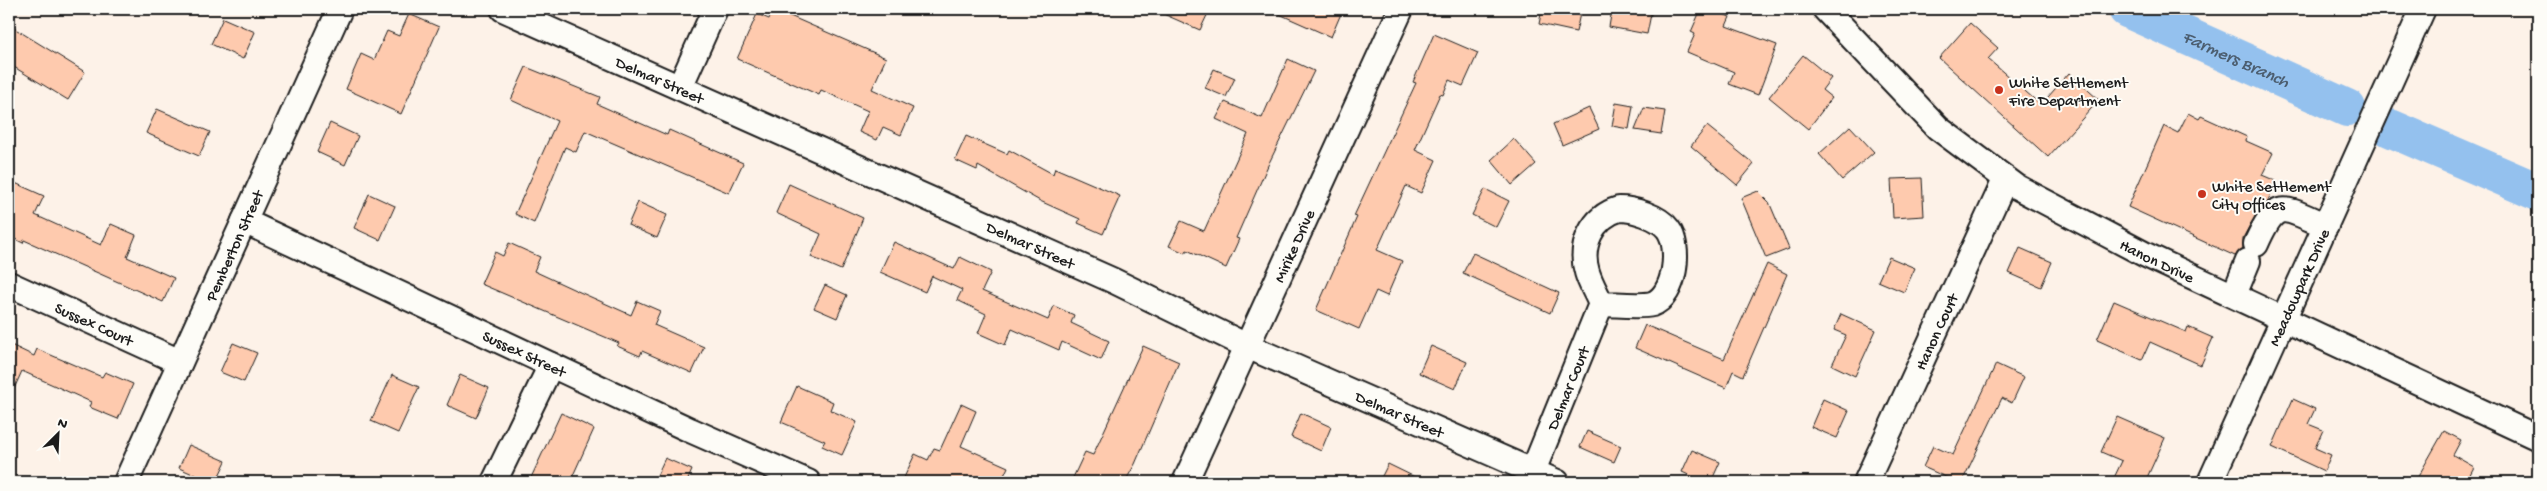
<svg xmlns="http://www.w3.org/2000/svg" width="2547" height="491" viewBox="0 0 2547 491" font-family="'Gochi Hand',sans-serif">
<rect width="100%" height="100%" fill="#fdf2e8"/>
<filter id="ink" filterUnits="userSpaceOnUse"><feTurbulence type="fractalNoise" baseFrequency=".02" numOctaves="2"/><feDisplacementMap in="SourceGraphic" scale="10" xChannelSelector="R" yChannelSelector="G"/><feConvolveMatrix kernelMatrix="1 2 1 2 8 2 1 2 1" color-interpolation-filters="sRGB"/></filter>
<g filter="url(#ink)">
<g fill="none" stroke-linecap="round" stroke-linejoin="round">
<g stroke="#94c1ee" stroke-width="38">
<path id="s1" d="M 2127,9 L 2347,108"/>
<path d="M 2390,128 L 2538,192"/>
</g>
</g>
<path fill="#fecaae" stroke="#1c1c1c" d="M 774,9 L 886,58 L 872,89 L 913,108 L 901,135 L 883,127 L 877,140 L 859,132 L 868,111 L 821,90 L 819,95 L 737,59 L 757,14 L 769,19 Z
M 1152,9 L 1210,9 L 1200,30 Z
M 1268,9 L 1343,9 L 1331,37 Z
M 1542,9 L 1581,9 L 1576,32 L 1539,24 Z
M 1612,9 L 1652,9 L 1647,34 L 1609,27 Z
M 1701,9 L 1712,9 L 1730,17 L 1726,26 L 1777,45 L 1758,95 L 1729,84 L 1734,72 L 1687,52 L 1695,34 L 1691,32 Z
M 409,14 L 439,27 L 401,114 L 346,89 L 361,54 L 374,60 L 387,31 L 399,36 Z
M 223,18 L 255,32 L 243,59 L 211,44 Z
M 1970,23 L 1998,48 L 1988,59 L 2041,105 L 2069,73 L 2099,100 L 2048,157 L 1939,58 Z
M 9,25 L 85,72 L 68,100 L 9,64 Z
M 1434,34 L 1478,53 L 1463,86 L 1449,80 L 1443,95 L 1440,94 L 1415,150 L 1436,160 L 1421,193 L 1406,186 L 1377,250 L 1402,261 L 1387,296 L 1376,291 L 1359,329 L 1316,310 L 1357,217 L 1354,216 L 1416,83 L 1413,82 Z
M 1803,55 L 1831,78 L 1822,90 L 1832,98 L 1808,129 L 1769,97 Z
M 1288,59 L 1314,71 L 1269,163 L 1236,238 L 1239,239 L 1226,268 L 1187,250 L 1185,253 L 1169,246 L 1181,221 L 1204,231 L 1248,134 L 1216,119 L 1225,102 L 1262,118 Z
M 526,67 L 600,97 L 597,104 L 667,135 L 669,130 L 743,163 L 729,193 L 585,131 L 576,152 L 565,147 L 534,223 L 515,214 L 557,121 L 511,100 Z
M 1214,69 L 1235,78 L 1226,97 L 1205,88 Z
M 1616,103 L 1633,106 L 1629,129 L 1612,126 Z
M 1589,108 L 1599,129 L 1562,145 L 1553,124 Z
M 1644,108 L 1665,111 L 1661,134 L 1635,130 Z
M 157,109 L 210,132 L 199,156 L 146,133 Z
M 2188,113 L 2199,119 L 2201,116 L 2247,137 L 2246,141 L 2273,153 L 2262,175 L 2276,181 L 2267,203 L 2251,223 L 2243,238 L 2243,248 L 2235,256 L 2128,207 L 2164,126 L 2178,133 Z
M 330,123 L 358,136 L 345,165 L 317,152 Z
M 1707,126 L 1754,164 L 1737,185 L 1691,146 Z
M 1850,126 L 1874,152 L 1842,180 L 1819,154 Z
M 966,136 L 1007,154 L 1009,150 L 1053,174 L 1055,168 L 1120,196 L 1103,234 L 1078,223 L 1080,219 L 1040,201 L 978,166 L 977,170 L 955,160 Z
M 1514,139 L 1536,164 L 1512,185 L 1491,160 Z
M 1922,178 L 1924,216 L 1893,218 L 1891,179 Z
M 15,183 L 44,196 L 35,215 L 101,245 L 111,224 L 136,235 L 127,257 L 174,278 L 163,302 L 24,240 L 23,243 L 9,236 L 9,198 Z
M 789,184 L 863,218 L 841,270 L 811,257 L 821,234 L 776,213 Z
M 1485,189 L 1509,201 L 1496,227 L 1472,215 Z
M 1758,191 L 1769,202 L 1789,249 L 1766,258 L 1741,198 Z
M 369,194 L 395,206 L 380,240 L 354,228 Z
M 638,202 L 667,215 L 657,238 L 628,225 Z
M 894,242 L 954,269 L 960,257 L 991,272 L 982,291 L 1048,320 L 1054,306 L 1074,315 L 1071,323 L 1109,341 L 1101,360 L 1062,342 L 1059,350 L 1012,329 L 1005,345 L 978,333 L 986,314 L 957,300 L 962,290 L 932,276 L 925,292 L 880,272 Z
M 509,243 L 540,257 L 534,271 L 573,289 L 631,315 L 637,301 L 660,311 L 654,325 L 704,347 L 692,373 L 642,351 L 640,356 L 617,346 L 619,343 L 481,284 L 495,252 L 503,256 Z
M 2020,248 L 2052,262 L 2041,287 L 2009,273 Z
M 1473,253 L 1559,293 L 1550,313 L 1463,273 Z
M 1889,257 L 1915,268 L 1904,292 L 1878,281 Z
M 1767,264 L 1787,274 L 1743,376 L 1733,371 L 1726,388 L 1635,348 L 1645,325 L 1724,359 Z
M 825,285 L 847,295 L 837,318 L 814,308 Z
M 2114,301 L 2186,332 L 2188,327 L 2213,338 L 2201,365 L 2150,342 L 2142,360 L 2097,340 Z
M 1841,314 L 1876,330 L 1855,376 L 1832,365 L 1846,335 L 1834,330 Z
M 233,343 L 257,353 L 244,382 L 220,372 Z
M 9,344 L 34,356 L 37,349 L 102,377 L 105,372 L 133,384 L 118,419 L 89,407 L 91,402 L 22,371 L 9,400 Z
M 1143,346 L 1179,362 L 1135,464 L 1125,482 L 1071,482 L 1085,452 L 1093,455 Z
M 1431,346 L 1467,362 L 1455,389 L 1419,373 Z
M 1996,364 L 2024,377 L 2012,403 L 2002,398 L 1962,482 L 1957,482 L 1923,467 L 1933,446 L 1953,455 Z
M 392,375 L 419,387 L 398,433 L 371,421 Z
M 460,375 L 489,388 L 476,418 L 447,405 Z
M 797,386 L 833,402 L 830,410 L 857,422 L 842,455 L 822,446 L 825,441 L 781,422 Z
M 1823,399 L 1849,411 L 1837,438 L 1811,427 Z
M 2293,399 L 2315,409 L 2308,424 L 2323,430 L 2315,448 L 2331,455 L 2324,471 L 2272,447 Z
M 961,404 L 976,411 L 961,446 L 1008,467 L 1001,482 L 902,482 L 915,454 L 928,460 L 934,448 L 940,450 Z
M 561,413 L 594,429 L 570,482 L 529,482 Z
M 1301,413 L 1331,427 L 1321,451 L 1291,437 Z
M 2117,417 L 2165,438 L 2145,482 L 2112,482 L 2122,461 L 2101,452 Z
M 1587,431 L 1621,446 L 1614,462 L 1580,447 Z
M 2444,431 L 2461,440 L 2453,455 L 2474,467 L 2466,482 L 2415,482 Z
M 189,445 L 226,461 L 216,482 L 211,482 L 179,468 Z
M 1692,450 L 1720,462 L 1711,482 L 1704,482 L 1682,472 Z
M 665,458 L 692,470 L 687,482 L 654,482 Z
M 1388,464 L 1425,482 L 1379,482 Z"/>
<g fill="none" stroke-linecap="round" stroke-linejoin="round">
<g stroke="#1c1c1c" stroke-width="28">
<g id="minor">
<path id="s2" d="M 503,9 L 1114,281 L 1247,346 L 1557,482"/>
<path id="s3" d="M 1825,9 L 1938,128 L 2017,187 L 2146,255 L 2538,438"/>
<path d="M 680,87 L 715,9"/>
<path d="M 1619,209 C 1633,209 1658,216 1668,229 C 1681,246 1676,296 1652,304 C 1640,307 1615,304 1601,304 C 1597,294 1590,283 1587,272 C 1579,246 1592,217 1619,209 Z"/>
<path id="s4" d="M 244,221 L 690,430 L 808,482"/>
<path d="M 2256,244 C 2277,197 2283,207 2326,226"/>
<path id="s5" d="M 9,284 L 180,362"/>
<path d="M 2234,295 L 2248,261"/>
<path id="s6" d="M 1533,471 L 1601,304"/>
<path id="s7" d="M 126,482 L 340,9"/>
<path d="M 494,482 L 551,365"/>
<path id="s8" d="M 1185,482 L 1401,9"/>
<path id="s9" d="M 1866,482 L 2005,180"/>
<path id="s10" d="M 2210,482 L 2423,9"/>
</g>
</g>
<use href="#minor" stroke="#fdfcf7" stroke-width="24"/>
</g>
</g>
<g fill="#c8321e" stroke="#fdfcf7" stroke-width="2">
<circle cx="1999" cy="90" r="5"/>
<circle cx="2202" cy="194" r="5"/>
</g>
<g text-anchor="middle" stroke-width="4" stroke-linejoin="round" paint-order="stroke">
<g font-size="16" fill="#1c1c1c" stroke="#fdfcf7">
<text dy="6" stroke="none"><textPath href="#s2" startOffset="172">Delmar Street</textPath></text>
<text dy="6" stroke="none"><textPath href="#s2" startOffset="578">Delmar Street</textPath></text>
<text dy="6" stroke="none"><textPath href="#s7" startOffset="260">Pemberton Street</textPath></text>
<text dy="6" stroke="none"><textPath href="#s8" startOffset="260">Mirike Drive</textPath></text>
<text dy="6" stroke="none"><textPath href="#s3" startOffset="421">Hanon Drive</textPath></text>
<text dy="6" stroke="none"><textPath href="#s10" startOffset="214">Meadowpark Drive</textPath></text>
<text dy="6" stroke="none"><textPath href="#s5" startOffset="94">Sussex Court</textPath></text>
<text dy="6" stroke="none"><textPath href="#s9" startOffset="166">Hanon Court</textPath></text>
<text dy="6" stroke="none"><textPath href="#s4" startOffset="310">Sussex Street</textPath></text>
<text dy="6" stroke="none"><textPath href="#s6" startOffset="90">Delmar Court</textPath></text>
<text dy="6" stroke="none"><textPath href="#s2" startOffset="984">Delmar Street</textPath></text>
</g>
<g font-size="16" fill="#1c1c1c" stroke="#fdfcf7" text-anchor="start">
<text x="2009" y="87">White Settlement<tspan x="2009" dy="18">Fire Department</tspan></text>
<text x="2212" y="191">White Settlement<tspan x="2212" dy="18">City Offices</tspan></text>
</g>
<g font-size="18" font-style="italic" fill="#4c5e70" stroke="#fdfcf7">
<text dy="6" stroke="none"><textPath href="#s1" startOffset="120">Farmers Branch</textPath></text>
</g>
</g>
<rect width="2547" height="491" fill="none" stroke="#fdfcf7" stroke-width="30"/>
<rect x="15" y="15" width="2517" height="461" fill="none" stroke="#1c1c1c" stroke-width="2" filter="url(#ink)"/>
<g transform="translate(58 434) rotate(24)" stroke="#fdfcf7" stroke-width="4" paint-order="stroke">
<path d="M0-4L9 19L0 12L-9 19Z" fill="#1c1c1c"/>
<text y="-8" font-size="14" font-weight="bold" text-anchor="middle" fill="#1c1c1c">N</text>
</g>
</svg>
